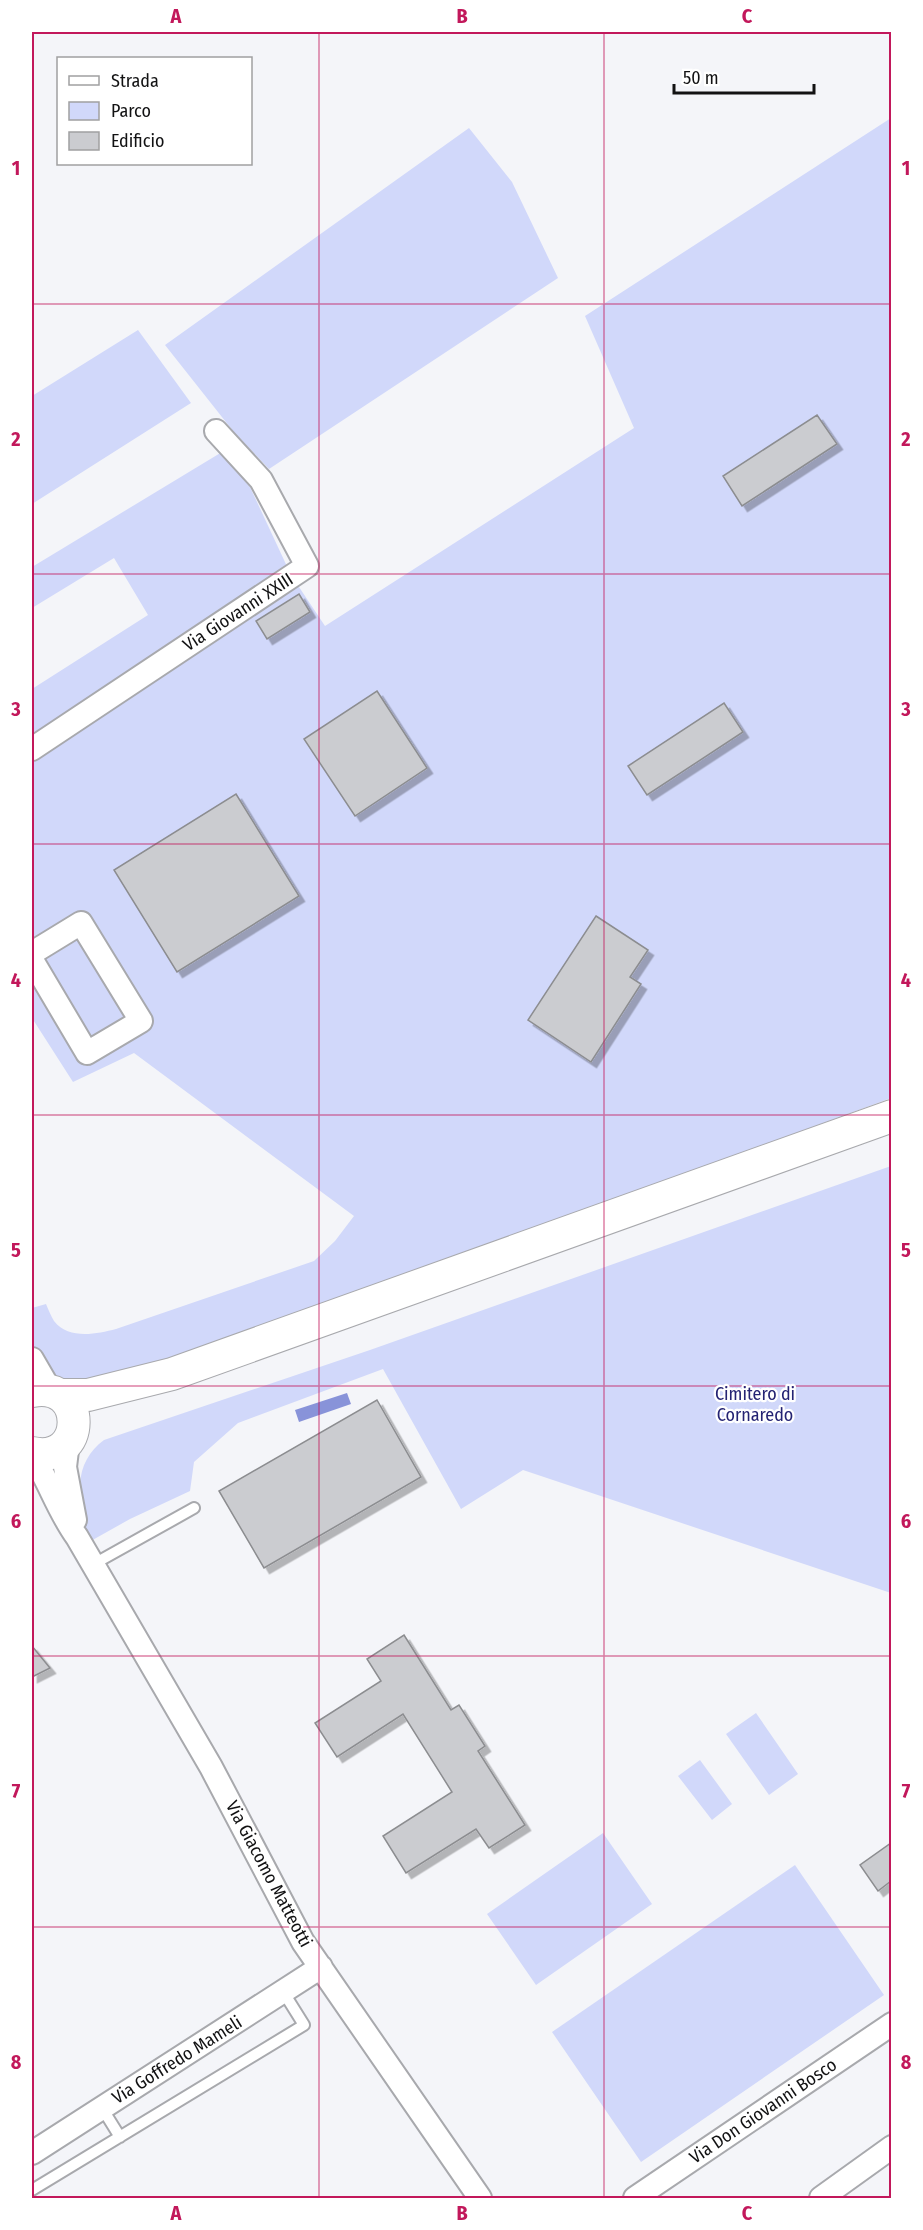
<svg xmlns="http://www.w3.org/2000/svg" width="923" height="2230" viewBox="0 0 923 2230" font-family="'Fira Sans Condensed',sans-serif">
<defs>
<filter id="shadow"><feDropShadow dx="5.5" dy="5.5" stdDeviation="0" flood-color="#0004"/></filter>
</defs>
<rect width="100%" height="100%" fill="#f4f5f9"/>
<path fill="#d1d8fa" d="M 891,118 L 891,1098 L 416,1274 L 102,1385 L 60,1380 L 48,1372 L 32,1343 L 32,1308 L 46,1304 C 48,1309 51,1316 54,1321 C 69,1340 96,1334 116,1329 L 314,1261 L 335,1241 L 354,1216 L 134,1053 L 73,1082 L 32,1018 L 32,689 L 148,615 L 114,558 L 32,608 L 32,567 L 222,452 L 250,487 L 291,575 L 325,626 L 634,428 L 585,316 Z
M 469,128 L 512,182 L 558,278 L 269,469 L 233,431 L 165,345 Z
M 138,330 L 191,403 L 32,504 L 32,396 Z
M 891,1166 L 891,1593 L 523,1470 L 461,1509 L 383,1369 L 238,1423 L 194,1462 L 190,1491 L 130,1519 L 89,1542 L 84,1533 L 74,1490 L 80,1484 C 81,1466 89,1451 104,1440 L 370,1350 Z
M 756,1713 L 798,1774 L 769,1795 L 726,1734 Z
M 700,1760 L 732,1804 L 712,1820 L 678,1776 Z
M 603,1833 L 652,1904 L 536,1985 L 487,1914 Z
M 795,1865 L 884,1995 L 641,2162 L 552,2032 Z"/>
<path fill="#8893d9" d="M 347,1393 L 351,1404 L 299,1422 L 295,1410 Z"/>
<path fill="#cbccd0" stroke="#8c8d90" stroke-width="1.5" filter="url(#shadow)" d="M 817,415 L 837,444 L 742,506 L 723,476 Z
M 299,594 L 310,612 L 267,639 L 256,621 Z
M 377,691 L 427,768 L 355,816 L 304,739 Z
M 724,703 L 743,732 L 647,795 L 628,766 Z
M 236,794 L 299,896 L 177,972 L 114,870 Z
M 596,916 L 648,950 L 630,977 L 641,984 L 591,1062 L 528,1020 Z
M 377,1400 L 421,1477 L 264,1568 L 219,1491 Z
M 404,1635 L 451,1710 L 459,1705 L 485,1746 L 478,1751 L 525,1825 L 489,1848 L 476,1829 L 406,1873 L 383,1836 L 452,1792 L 403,1714 L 337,1757 L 315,1723 L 381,1681 L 367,1659 Z
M 32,1646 L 50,1668 L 32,1677 Z
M 891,1843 L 891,1881 L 878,1891 L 860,1865 Z"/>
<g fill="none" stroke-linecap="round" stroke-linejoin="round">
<g stroke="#a8a9ad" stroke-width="14">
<path id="lane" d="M 92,1565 L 194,1508
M 102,2108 L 120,2137
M 32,2190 L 304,2025 L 284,1993"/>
</g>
<g stroke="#a8a9ad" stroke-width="26">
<path id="street" d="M 32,749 L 307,566 L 261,480 L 216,431
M 32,953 L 81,923 L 141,1021 L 87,1053 L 32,960
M 32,1359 L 50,1390
M 68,1442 L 65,1467 L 75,1520
M 32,1455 C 49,1481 58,1511 77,1537 L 211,1767 L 303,1942 L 480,2198
M 32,2153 L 321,1967
M 635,2198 L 892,2024
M 821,2198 L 892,2147"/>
</g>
<g stroke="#a8a9ad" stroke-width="34">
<path id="secondary" d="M 32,1391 C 88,1380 87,1465 32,1453
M 60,1395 L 88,1395 L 172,1374 L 892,1116"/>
</g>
<use href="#lane" stroke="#fff" stroke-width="10"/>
<use href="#street" stroke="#fff" stroke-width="22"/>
<use href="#secondary" stroke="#fff" stroke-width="32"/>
</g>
<path fill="none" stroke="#c2185b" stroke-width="1.5" stroke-opacity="0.55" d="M 319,32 L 319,2198M 604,32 L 604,2198M 32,304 L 892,304M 32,574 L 892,574M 32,844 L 892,844M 32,1115 L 892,1115M 32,1386 L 892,1386M 32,1656 L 892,1656M 32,1927 L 892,1927"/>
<g text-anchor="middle" stroke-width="4.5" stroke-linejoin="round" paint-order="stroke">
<g font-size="18" fill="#121213" stroke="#fff">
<text transform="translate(238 612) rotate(-33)" y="6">Via Giovanni XXIII</text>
<text transform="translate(269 1874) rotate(62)" y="6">Via Giacomo Matteotti</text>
<text transform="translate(177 2060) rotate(-32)" y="6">Via Goffredo Mameli</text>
<text transform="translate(763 2111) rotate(-34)" y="6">Via Don Giovanni Bosco</text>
</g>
<g font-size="18" fill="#242373" stroke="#fff">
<text x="755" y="1400">Cimitero di<tspan x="755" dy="21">Cornaredo</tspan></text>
</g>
</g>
<rect width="923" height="2230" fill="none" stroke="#ffffff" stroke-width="66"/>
<rect x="57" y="57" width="195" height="108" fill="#ffffff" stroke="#a0a0a1" stroke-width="1.5"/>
<rect x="69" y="76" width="30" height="9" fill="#ffffff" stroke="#a0a0a1" stroke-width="1.5"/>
<text x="111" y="87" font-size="18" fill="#121213">Strada</text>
<rect x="69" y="102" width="30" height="18" fill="#d1d8fa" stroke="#a0a0a1" stroke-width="1.5"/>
<text x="111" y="117" font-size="18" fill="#121213">Parco</text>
<rect x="69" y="132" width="30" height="18" fill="#cbccd0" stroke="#a0a0a1" stroke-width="1.5"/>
<text x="111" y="147" font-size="18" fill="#121213">Edificio</text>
<path d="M674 84v9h140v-9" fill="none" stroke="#121213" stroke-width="3"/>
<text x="683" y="84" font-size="18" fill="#121213" stroke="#ffffff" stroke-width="4.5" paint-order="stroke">50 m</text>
<rect x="33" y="33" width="857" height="2164" fill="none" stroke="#c2185b" stroke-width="2"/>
<g font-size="20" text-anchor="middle" font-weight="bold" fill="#c2185b">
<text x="176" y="23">A</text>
<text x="462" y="23">B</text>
<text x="747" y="23">C</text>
<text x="16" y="175">1</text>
<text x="906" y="175">1</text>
<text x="16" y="446">2</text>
<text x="906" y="446">2</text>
<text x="16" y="716">3</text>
<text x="906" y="716">3</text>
<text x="16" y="987">4</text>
<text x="906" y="987">4</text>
<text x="16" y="1257">5</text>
<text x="906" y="1257">5</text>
<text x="16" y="1528">6</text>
<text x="906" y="1528">6</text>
<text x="16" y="1798">7</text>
<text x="906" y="1798">7</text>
<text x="16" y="2069">8</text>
<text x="906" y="2069">8</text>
<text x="176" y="2220">A</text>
<text x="462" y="2220">B</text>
<text x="747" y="2220">C</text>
</g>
</svg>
